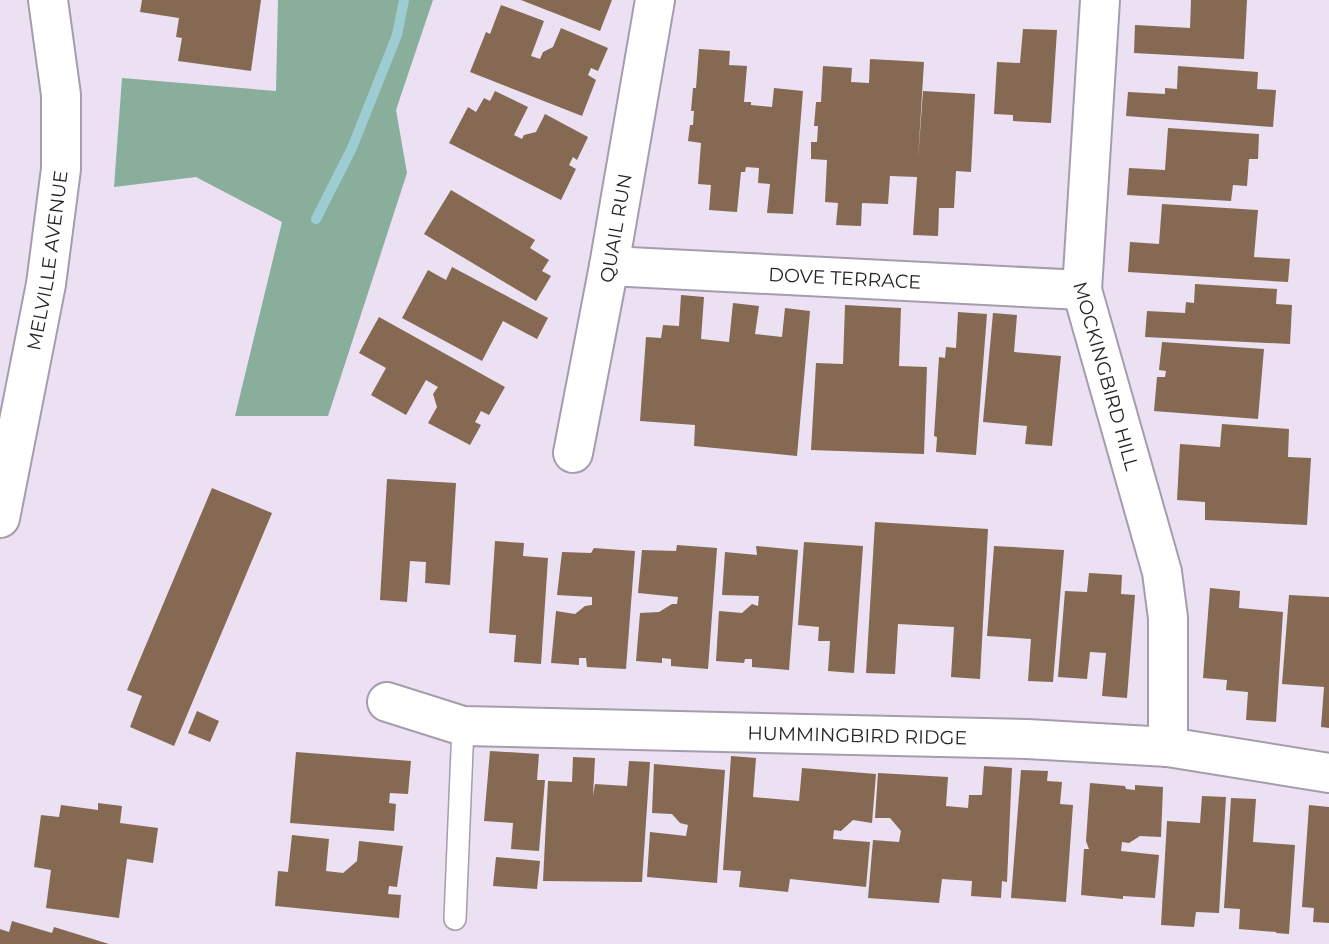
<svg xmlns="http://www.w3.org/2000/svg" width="1329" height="944" viewBox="0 0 1329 944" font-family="Montserrat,sans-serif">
<rect width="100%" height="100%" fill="#ebe1f2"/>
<path fill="#89ae9c" d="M 278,0 L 433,0 L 396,110 L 407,173 L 328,416 L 235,416 L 282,222 L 196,177 L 114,187 L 122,78 L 276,91 Z"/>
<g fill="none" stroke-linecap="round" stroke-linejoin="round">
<path stroke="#9eccd3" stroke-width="10" d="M 316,219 L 352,148 L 397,35 L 404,0"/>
</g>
<path fill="#856953" d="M 142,0 L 261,0 L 251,71 L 178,61 L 182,38 L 176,37 L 179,18 L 140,12 Z
M 521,0 L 612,0 L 600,31 Z
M 1191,0 L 1247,0 L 1244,59 L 1134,53 L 1135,25 L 1190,28 Z
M 501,5 L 544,21 L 531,56 L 540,59 L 543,52 L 553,47 L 561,28 L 608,48 L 598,71 L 591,68 L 588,75 L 596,80 L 582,116 L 470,72 L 486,32 L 490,34 Z
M 1023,29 L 1057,30 L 1051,123 L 1013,121 L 1013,115 L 994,114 L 997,62 L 1020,63 Z
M 699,49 L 730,51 L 729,65 L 747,66 L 744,102 L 751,102 L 751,105 L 772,107 L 774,88 L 803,91 L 793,214 L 767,213 L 770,184 L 758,183 L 759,168 L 746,167 L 745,172 L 741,172 L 737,212 L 709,210 L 711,185 L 698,184 L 701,143 L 688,141 L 690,125 L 693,125 L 694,111 L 691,111 L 693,88 L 696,88 Z
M 870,59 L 924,62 L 918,160 L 923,91 L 975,94 L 971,172 L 956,171 L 954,208 L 939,208 L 938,236 L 913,235 L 917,177 L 890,176 L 888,204 L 862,203 L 861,226 L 836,225 L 838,203 L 825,202 L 827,160 L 811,159 L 811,142 L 817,142 L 818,126 L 814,126 L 816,102 L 821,102 L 823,66 L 852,68 L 851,82 L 869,83 Z
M 1178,66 L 1258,72 L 1257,89 L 1276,90 L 1273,127 L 1126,116 L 1128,92 L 1165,94 L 1165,88 L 1177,89 Z
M 495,91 L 528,107 L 514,135 L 522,139 L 524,135 L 536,132 L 545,114 L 588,137 L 577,160 L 573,157 L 569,165 L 576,169 L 561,200 L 449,143 L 468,107 L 476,112 L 484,98 L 490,101 Z
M 1168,128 L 1259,134 L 1258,159 L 1249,159 L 1247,186 L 1233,185 L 1231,201 L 1127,195 L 1129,168 L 1165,170 Z
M 451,190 L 535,240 L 530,248 L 549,260 L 542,271 L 551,276 L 536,301 L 424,234 Z
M 1162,204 L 1258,210 L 1254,257 L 1290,259 L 1288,282 L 1128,272 L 1130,242 L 1159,244 Z
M 452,267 L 548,318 L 537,339 L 503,321 L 482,361 L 402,318 L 428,270 L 446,280 Z
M 1195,284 L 1277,289 L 1276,304 L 1292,305 L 1290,344 L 1145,337 L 1147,311 L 1185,313 L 1186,302 L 1194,303 Z
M 681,295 L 704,297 L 701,339 L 729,342 L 733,303 L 759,306 L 755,334 L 782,337 L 785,308 L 810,311 L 797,456 L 694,446 L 695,425 L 640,421 L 646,337 L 661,338 L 663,325 L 679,326 Z
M 845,305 L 901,308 L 899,366 L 927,367 L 924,454 L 811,450 L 816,363 L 843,364 Z
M 958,312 L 987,314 L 976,455 L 936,452 L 937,437 L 934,436 L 939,357 L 945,358 L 946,347 L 956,348 Z
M 993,313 L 1017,315 L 1014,352 L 1061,356 L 1052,446 L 1025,444 L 1027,426 L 983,422 Z
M 379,317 L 505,387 L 489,415 L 481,411 L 475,422 L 481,425 L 470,445 L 428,423 L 437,407 L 433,394 L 438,387 L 426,380 L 406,415 L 371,395 L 386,368 L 359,353 Z
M 1162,342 L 1264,349 L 1258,419 L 1154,411 L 1157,377 L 1165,377 L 1166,371 L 1159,370 Z
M 1222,424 L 1289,429 L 1288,457 L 1311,458 L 1307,525 L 1205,520 L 1205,502 L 1177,500 L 1180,444 L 1220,447 Z
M 387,479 L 456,483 L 450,585 L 425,583 L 426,562 L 410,561 L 407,602 L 380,600 Z
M 212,488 L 272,513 L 174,746 L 130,727 L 142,696 L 127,690 Z
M 875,522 L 988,529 L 980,679 L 951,677 L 954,627 L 898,624 L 895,674 L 866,673 Z
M 495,541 L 524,543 L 523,556 L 548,558 L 541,664 L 514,662 L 516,635 L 489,633 Z
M 804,542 L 863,546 L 854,673 L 828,671 L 830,641 L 818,641 L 819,627 L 798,625 Z
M 677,545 L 717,548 L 708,669 L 671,666 L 671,659 L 662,658 L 662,663 L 636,661 L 640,613 L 659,612 L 672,604 L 677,604 L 678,597 L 638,593 L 642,550 L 676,551 Z
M 756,546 L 798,550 L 789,670 L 752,667 L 752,659 L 745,659 L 744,663 L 716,661 L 719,611 L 742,613 L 752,604 L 758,606 L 759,596 L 722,595 L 725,552 L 757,555 Z
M 994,546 L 1064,550 L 1053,682 L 1028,681 L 1031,639 L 987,636 Z
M 594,548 L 635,551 L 626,669 L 587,667 L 586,658 L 579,658 L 579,665 L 551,663 L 556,611 L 575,614 L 585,606 L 592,605 L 592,597 L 557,595 L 562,552 L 591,553 Z
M 1089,573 L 1122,575 L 1121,594 L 1135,595 L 1127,698 L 1102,696 L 1106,653 L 1090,652 L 1087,679 L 1058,677 L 1065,591 L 1087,592 Z
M 1210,588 L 1240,591 L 1239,608 L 1283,612 L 1276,722 L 1246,720 L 1248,692 L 1226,690 L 1227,680 L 1203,678 Z
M 1289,595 L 1329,597 L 1329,728 L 1321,727 L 1324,687 L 1282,684 Z
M 197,711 L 219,721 L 210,742 L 188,733 Z
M 490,751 L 539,754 L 537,780 L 545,780 L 539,851 L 511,849 L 513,823 L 484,821 Z
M 296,752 L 411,761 L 408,794 L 390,793 L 389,803 L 396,804 L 394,831 L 290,823 Z
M 731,756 L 756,758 L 753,797 L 799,801 L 802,768 L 876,774 L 872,823 L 853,820 L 841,831 L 834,830 L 833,839 L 870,842 L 866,887 L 790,879 L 788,892 L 739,887 L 741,871 L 723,870 Z
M 573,757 L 595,758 L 593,796 L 595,784 L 627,786 L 629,761 L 650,762 L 642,882 L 543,881 L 548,781 L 572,782 Z
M 654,764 L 725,770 L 717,883 L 647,877 L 650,832 L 686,836 L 688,825 L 680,823 L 672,814 L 652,813 Z
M 984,766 L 1012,768 L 1007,882 L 1002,881 L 1001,898 L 971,896 L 972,881 L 942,879 L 939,903 L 868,898 L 873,840 L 899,842 L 901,831 L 890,818 L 875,818 L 878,773 L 948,777 L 946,806 L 968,808 L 969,795 L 982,795 Z
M 1021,770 L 1048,771 L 1047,781 L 1062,782 L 1060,804 L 1073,805 L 1066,902 L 1011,898 Z
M 1090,783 L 1125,786 L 1126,789 L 1135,790 L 1135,785 L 1163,787 L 1161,837 L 1140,836 L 1129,843 L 1122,842 L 1121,851 L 1159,855 L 1155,898 L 1123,896 L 1123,899 L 1081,895 L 1084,849 L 1089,849 L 1086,841 Z
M 1202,796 L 1226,797 L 1219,913 L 1196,912 L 1194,927 L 1161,925 L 1167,821 L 1200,823 Z
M 1231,798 L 1256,799 L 1253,842 L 1295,845 L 1289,934 L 1276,933 L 1276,932 L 1239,929 L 1240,909 L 1224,908 Z
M 98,803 L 122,806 L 120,823 L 158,828 L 153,863 L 127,859 L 119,918 L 46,908 L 51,870 L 34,867 L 41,815 L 59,817 L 61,805 L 98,810 Z
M 1309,805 L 1329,807 L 1329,923 L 1313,922 L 1314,908 L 1302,907 Z
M 292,835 L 329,839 L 326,871 L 343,873 L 357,861 L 359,841 L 403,846 L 397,887 L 389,886 L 388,894 L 401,895 L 399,918 L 275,906 L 278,871 L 288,872 Z
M 496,857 L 540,861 L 537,889 L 493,886 Z
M 12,921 L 52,933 L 54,927 L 109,944 L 0,944 L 0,929 L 9,932 Z"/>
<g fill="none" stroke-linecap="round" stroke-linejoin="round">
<g stroke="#a59cac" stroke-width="24">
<path id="service" d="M 455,919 L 463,726"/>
</g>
<g stroke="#a59cac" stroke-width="42">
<g id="minor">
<path id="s1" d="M 1100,0 L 1082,290 L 1162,572 L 1168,618 L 1168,747"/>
<path id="s2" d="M 609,266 L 1082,290"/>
<path id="s3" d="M 573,453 L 609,266 L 655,0"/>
<path id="s4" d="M 0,518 L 46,284 L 61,169 L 61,95 L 48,0"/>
<path id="s5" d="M 387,702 L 463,726 L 1027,739 L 1168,747 L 1329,773"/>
</g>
</g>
<use href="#service" stroke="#fff" stroke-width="21"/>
<use href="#minor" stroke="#fff" stroke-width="38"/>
</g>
<g text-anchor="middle" stroke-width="5" stroke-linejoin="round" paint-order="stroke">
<g font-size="19" fill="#272329" stroke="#f7effd">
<text dy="7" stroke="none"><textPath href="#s3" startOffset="229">QUAIL RUN</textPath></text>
<text dy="7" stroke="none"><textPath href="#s4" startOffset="262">MELVILLE AVENUE</textPath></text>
<text dy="7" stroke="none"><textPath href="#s2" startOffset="236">DOVE TERRACE</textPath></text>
<text dy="7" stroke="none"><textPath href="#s1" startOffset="380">MOCKINGBIRD HILL</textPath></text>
<text dy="7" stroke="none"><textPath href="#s5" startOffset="474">HUMMINGBIRD RIDGE</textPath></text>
</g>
</g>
</svg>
